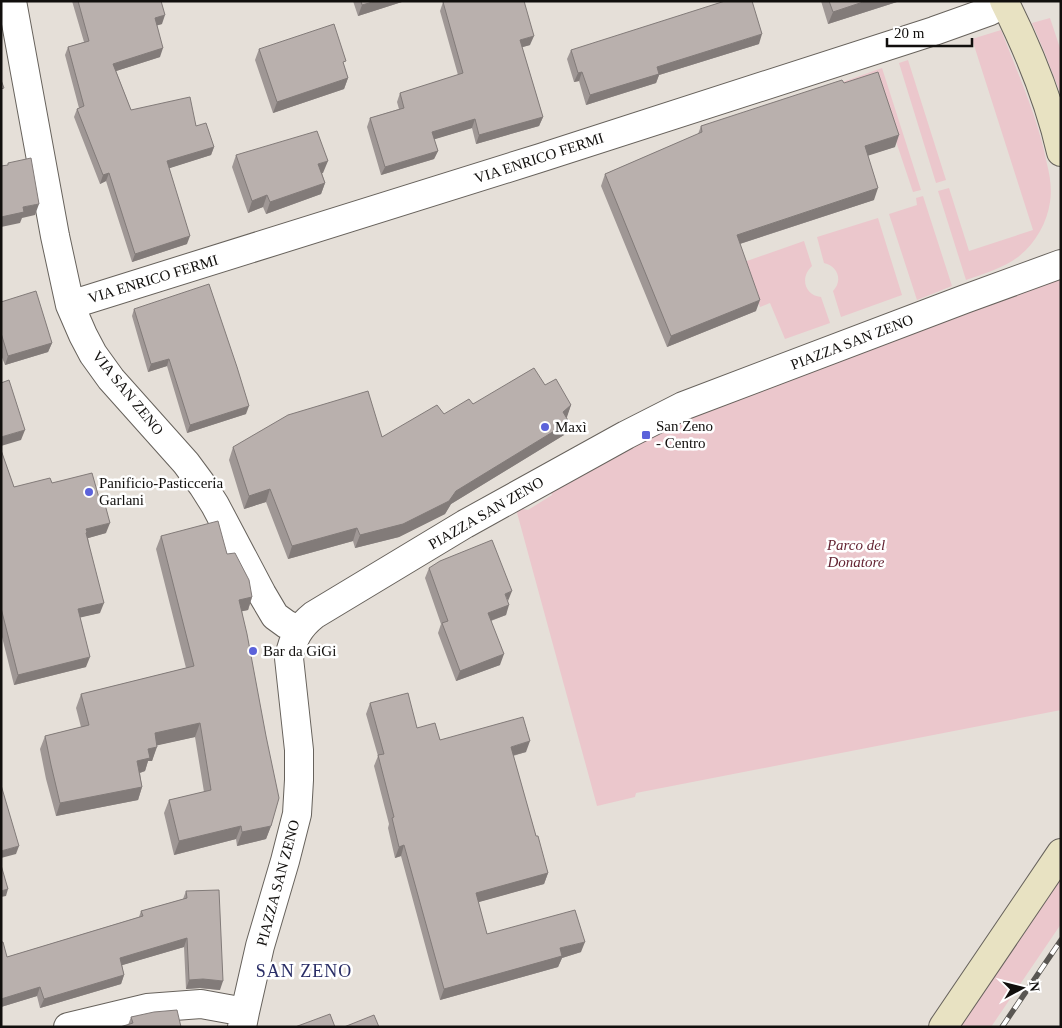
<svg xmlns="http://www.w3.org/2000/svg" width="1062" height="1028" viewBox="0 0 1062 1028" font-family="'Times New Roman',serif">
<rect width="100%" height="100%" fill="#e5dfd8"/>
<path fill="#ebc7cc" d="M 1050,18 L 1061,51 L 1061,95 L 1044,51 L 1032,23 Z
M 1001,30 C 1018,74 1038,117 1047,164 C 1050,176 1052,189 1050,202 C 1047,223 1035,244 1018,257 C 1003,268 983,274 966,280 L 938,191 L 949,188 L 969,251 L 1033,230 L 972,39 Z
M 908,60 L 946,180 L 936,183 L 899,63 Z
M 882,68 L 921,190 L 913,192 L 875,79 L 842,88 L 840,83 Z
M 923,196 L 952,286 L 917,300 L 889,214 L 917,205 L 916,198 Z
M 878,218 L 902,295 L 841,317 L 833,291 C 843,281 838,266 824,263 L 817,237 Z
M 804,241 L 812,266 C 800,277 804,295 821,297 L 830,323 L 785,339 L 770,303 L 760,307 L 744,262 Z
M 1046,277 L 1061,281 L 1061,710 L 636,793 L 635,797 L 597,806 L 516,509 L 518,508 L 528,510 L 552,495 L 550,488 L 692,413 Z
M 1061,876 L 1061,924 L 991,1027 L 958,1027 Z"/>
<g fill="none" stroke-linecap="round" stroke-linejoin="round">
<g stroke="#67625c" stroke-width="30">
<path id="street" d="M 12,1 L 55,236 L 70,305 L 83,335 L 93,354 L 111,379 L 186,463 L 203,486 L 215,505 L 262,594 L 275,616 L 286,624 L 298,630
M 70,305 L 540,158 L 934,31 L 990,11 L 1005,3
M 68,1027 L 147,1008 L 201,1004 L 245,1012
M 242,1027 L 245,1012 L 260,946 L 285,861 L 297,814 L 299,780 L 299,750 L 289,658 C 293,638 299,627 314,615 L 465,524 L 626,435 L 683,406 L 965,299 L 1061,264"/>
</g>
<g stroke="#67625c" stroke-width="30">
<path id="secondary" d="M 1004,1 C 1028,49 1049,99 1061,152
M 943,1027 L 1061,853"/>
</g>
<use href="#street" stroke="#fff" stroke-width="28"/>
<use href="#secondary" stroke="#e8e2c2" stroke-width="28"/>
<g stroke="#595652" stroke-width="5.5">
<path id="rail" d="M 1002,1027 L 1061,940"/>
</g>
<use href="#rail" stroke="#fff" stroke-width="4" stroke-dasharray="11" stroke-linecap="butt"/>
</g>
<path fill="#9f9795" d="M 72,1 L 161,1 L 162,24 L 157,25 L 160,57 L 116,71 L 131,110 L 196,126 L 214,147 L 211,155 L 169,168 L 187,244 L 132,262 L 106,181 L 100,184 L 74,117 L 77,109 L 79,108 L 65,55 L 68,47 L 84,42 Z
M 353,1 L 405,1 L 358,16 Z
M 821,1 L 900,1 L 828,24 Z
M 443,2 L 530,45 L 522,47 L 543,117 L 539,126 L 476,144 L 472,128 L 434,139 L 438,151 L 434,159 L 381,175 L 367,127 L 370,118 L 399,109 L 397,102 L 400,93 L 458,75 L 440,11 Z
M 759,44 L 659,75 L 656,83 L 586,105 L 579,81 L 574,82 L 567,59 L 571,50 Z
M 259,49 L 344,66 L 348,78 L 344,89 L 273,113 L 255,60 Z
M 844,83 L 895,147 L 868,155 L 874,200 L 740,244 L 756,311 L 667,347 L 601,186 L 605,174 L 698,134 L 701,126 Z
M 236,155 L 323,173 L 322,173 L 325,183 L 321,194 L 266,214 L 263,207 L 248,213 L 232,167 Z
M 1,302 L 52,343 L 48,352 L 5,365 L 1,355 Z
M 134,309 L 246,414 L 187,433 L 167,366 L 148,372 L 132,316 Z
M 545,385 L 571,405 L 566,418 L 564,435 L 451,504 L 445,514 L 399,537 L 355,548 L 353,541 L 288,559 L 266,502 L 244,509 L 229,460 L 233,447 L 382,437 L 473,404 Z
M 1,450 L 14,487 L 52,483 L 106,533 L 88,538 L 100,613 L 80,617 L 86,667 L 14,685 L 1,633 Z
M 161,536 L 227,554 L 252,597 L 248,610 L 242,611 L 271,826 L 266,839 L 237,846 L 236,839 L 174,855 L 164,813 L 169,800 L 204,792 L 195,737 L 157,745 L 152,761 L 148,761 L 145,771 L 140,773 L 142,787 L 138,800 L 56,816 L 46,779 L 40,749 L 45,736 L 81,727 L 76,708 L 81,694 L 186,668 L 156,549 Z
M 429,568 L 508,601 L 506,615 L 491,621 L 500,665 L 456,681 L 438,633 L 441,624 L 425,578 Z
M 370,703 L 417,728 L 440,740 L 526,752 L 513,756 L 536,836 L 548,873 L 544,884 L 478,902 L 487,934 L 581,952 L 562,958 L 558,967 L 440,1000 L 401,856 L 395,858 L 388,828 L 389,824 L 374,766 L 378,756 L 366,714 Z
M 186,891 L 220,990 L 200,988 L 186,989 L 184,947 L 122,965 L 124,975 L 121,984 L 40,1008 L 37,996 L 1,1007 L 1,942 L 7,957 L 139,917 L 141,911 L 183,899 Z
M 177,1010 L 128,1025 L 131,1017 Z"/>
<path fill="#827b79" d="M 376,1 L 405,1 L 358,16 L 362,5 Z
M 866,1 L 900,1 L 828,24 L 833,12 Z
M 165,15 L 162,24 L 152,27 L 155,18 Z
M 762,34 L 759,44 L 659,75 L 656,83 L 586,105 L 590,95 L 657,67 Z
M 534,36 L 530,45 L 516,49 L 520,40 Z
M 163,48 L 160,57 L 110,73 L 113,64 Z
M 582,72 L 579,81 L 574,82 L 578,73 Z
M 348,78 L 344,89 L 273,113 L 277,102 Z
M 543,117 L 539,126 L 476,144 L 479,135 Z
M 475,119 L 472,128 L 429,141 L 432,132 Z
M 899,135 L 895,147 L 861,158 L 865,146 Z
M 214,147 L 211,155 L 164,170 L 167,161 Z
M 438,151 L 434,159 L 381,175 L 385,167 Z
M 328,161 L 323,173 L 314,176 L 318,164 Z
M 109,173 L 106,181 L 100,184 L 103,175 Z
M 325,183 L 321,194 L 266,214 L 270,202 Z
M 878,188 L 874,200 L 733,246 L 737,235 Z
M 267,195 L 263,207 L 248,213 L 252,201 Z
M 39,204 L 35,215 L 22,218 L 20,223 L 1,227 L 1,217 L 23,207 Z
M 190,236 L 187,244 L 132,262 L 135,254 Z
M 760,300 L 756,311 L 667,347 L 671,336 Z
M 52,343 L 48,352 L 5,365 L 8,356 Z
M 169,359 L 167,366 L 148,372 L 151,364 Z
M 571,405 L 567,417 L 559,425 L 563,412 Z
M 249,406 L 246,414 L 187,433 L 190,425 Z
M 569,422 L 564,435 L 451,504 L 445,514 L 399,537 L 355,548 L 360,535 L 456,491 Z
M 25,430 L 21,440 L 1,446 L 1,437 Z
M 270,489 L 266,502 L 244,509 L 249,496 Z
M 110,523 L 106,533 L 85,539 L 86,529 Z
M 357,528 L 353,541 L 288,559 L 292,546 Z
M 512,591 L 508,601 L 505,594 Z
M 252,597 L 248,610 L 234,613 L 239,600 Z
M 104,603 L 100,613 L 74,619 L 78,609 Z
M 509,605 L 506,615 L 484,623 L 488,613 Z
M 504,654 L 500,665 L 456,681 L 460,671 Z
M 90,657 L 86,667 L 14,685 L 18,675 Z
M 200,723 L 195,737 L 150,747 L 155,733 Z
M 530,741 L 526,752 L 507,757 L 511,747 Z
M 157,747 L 152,761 L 148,761 L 145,771 L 133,775 L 137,761 L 148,749 Z
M 142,787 L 138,800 L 56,816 L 60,803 Z
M 241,826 L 236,839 L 174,855 L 179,841 Z
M 271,826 L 266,839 L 237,846 L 242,832 Z
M 404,845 L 401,856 L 395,858 L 399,847 Z
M 19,846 L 16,854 L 1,858 L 1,851 Z
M 548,873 L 544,884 L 472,904 L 476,893 Z
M 8,889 L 6,896 L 1,897 L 1,891 Z
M 187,938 L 184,947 L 116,967 L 120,958 Z
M 585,942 L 581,952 L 562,958 L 558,967 L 440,1000 L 444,989 L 560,948 Z
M 124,975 L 121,984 L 40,1008 L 44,999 Z
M 203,979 L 223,981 L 220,990 L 200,988 L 186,989 L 189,980 Z
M 40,987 L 37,996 L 1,1007 L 1,999 Z"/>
<path fill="#b9b0ad" stroke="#827b79" d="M 78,1 L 161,1 L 165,15 L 155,18 L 163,48 L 113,64 L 131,110 L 190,97 L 196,126 L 206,123 L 214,147 L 167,161 L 190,236 L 135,254 L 109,173 L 103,175 L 77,109 L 84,106 L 68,47 L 89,41 Z
M 361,1 L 376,1 L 362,5 Z
M 445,1 L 524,1 L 534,36 L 520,40 L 543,117 L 479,135 L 475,119 L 432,132 L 438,151 L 385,167 L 370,118 L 404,108 L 400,93 L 463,73 L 443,2 Z
M 725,1 L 752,1 L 762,34 L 657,67 L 659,74 L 590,95 L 582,72 L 578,73 L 571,50 Z
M 829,1 L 866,1 L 833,12 Z
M 334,24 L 346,61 L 343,62 L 348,78 L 277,102 L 259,49 Z
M 878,72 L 899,135 L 865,146 L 878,188 L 737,235 L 760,300 L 671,336 L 605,174 L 702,132 L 701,126 L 842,80 L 844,83 Z
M 1,80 L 4,88 L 1,89 Z
M 317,131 L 328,161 L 318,164 L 325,183 L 270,202 L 267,195 L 252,201 L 236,155 Z
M 31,158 L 39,204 L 23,207 L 24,212 L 1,217 L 1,166 L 8,165 L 8,163 Z
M 209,284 L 237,367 L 249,406 L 190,425 L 169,359 L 151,364 L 134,309 Z
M 36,291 L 52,343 L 8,356 L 1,333 L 1,302 Z
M 534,368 L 545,385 L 556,379 L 571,405 L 563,412 L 569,422 L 456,491 L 449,501 L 403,524 L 360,535 L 357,528 L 292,546 L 270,489 L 249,496 L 233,447 L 288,415 L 368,391 L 382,437 L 437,405 L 444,414 L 469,399 L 473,404 Z
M 9,380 L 25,430 L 1,437 L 1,383 Z
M 1,450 L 14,487 L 50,478 L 52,483 L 92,473 L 99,498 L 103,497 L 110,523 L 86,529 L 87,532 L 86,533 L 104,603 L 78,609 L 90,657 L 18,675 L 1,608 Z
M 218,521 L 227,554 L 235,553 L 249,580 L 252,597 L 239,600 L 247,634 L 266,736 L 279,798 L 271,826 L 242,832 L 241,826 L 179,841 L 169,800 L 211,790 L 200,723 L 155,733 L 157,747 L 148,749 L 150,758 L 137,761 L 142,787 L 60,803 L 51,765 L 45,736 L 89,725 L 81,694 L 194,666 L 161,536 Z
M 492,540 L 512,591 L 505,594 L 509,605 L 488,613 L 504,654 L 460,671 L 442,623 L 448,621 L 429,568 L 440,561 Z
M 408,693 L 417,728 L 435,723 L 440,740 L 523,717 L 530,741 L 511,747 L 536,836 L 538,836 L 548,873 L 476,893 L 487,934 L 575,910 L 585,942 L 560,948 L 562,956 L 444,989 L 404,845 L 399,847 L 392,818 L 394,817 L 378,755 L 384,754 L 370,703 Z
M 1,785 L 19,846 L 1,851 Z
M 1,865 L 8,889 L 1,891 Z
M 219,890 L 223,981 L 203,979 L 189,980 L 187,938 L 120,958 L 124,975 L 44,999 L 40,987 L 1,999 L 1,942 L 3,942 L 7,957 L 143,916 L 141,911 L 187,898 L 186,891 Z
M 177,1010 L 181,1027 L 120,1027 L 133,1023 L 131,1017 L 154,1012 Z
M 330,1014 L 335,1027 L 295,1027 Z
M 374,1015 L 379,1027 L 344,1027 Z"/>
<g fill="#5b62da" stroke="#fff" stroke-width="2">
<circle cx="545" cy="427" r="5"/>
<rect x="641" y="430" width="10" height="10" rx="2.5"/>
<circle cx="89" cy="492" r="5"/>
<circle cx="253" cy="651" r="5"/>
</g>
<g text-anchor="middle" stroke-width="5" stroke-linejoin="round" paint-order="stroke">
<g font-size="15" fill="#110f0d" stroke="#fff">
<text transform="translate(539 158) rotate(-18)" y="5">VIA ENRICO FERMI</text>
<text transform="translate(153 279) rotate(-17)" y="5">VIA ENRICO FERMI</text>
<text transform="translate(852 342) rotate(-21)" y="5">PIAZZA SAN ZENO</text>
<text transform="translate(128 393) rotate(51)" y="5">VIA SAN ZENO</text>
<text transform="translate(486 513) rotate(-30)" y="5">PIAZZA SAN ZENO</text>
<text transform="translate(278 883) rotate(-75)" y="5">PIAZZA SAN ZENO</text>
</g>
<g font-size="15" fill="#110f0d" stroke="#fff" text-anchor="start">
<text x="656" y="431">San Zeno<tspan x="656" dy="17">- Centro</tspan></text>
<text x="555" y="432">Maxì</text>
<text x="99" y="488">Panificio-Pasticceria<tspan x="99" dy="17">Garlani</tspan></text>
<text x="263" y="656">Bar da GiGi</text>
</g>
<g font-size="15" font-style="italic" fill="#652534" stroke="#fff">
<text x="856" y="550">Parco del<tspan x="856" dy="17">Donatore</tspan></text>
</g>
<g font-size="18" letter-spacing="1" fill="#292d66" stroke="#fff">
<text x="304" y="977">SAN ZENO</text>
</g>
</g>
<rect width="1062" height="1028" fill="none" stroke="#110f0d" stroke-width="5"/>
<g transform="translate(1022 988) rotate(83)" stroke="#ffffff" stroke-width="4" paint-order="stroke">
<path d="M0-4L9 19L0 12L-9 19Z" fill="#110f0d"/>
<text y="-8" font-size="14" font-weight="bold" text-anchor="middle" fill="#110f0d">N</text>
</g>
<path d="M887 38v8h85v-8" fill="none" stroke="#110f0d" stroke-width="2.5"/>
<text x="894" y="38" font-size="15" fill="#110f0d" stroke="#ffffff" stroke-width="4" paint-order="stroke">20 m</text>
</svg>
